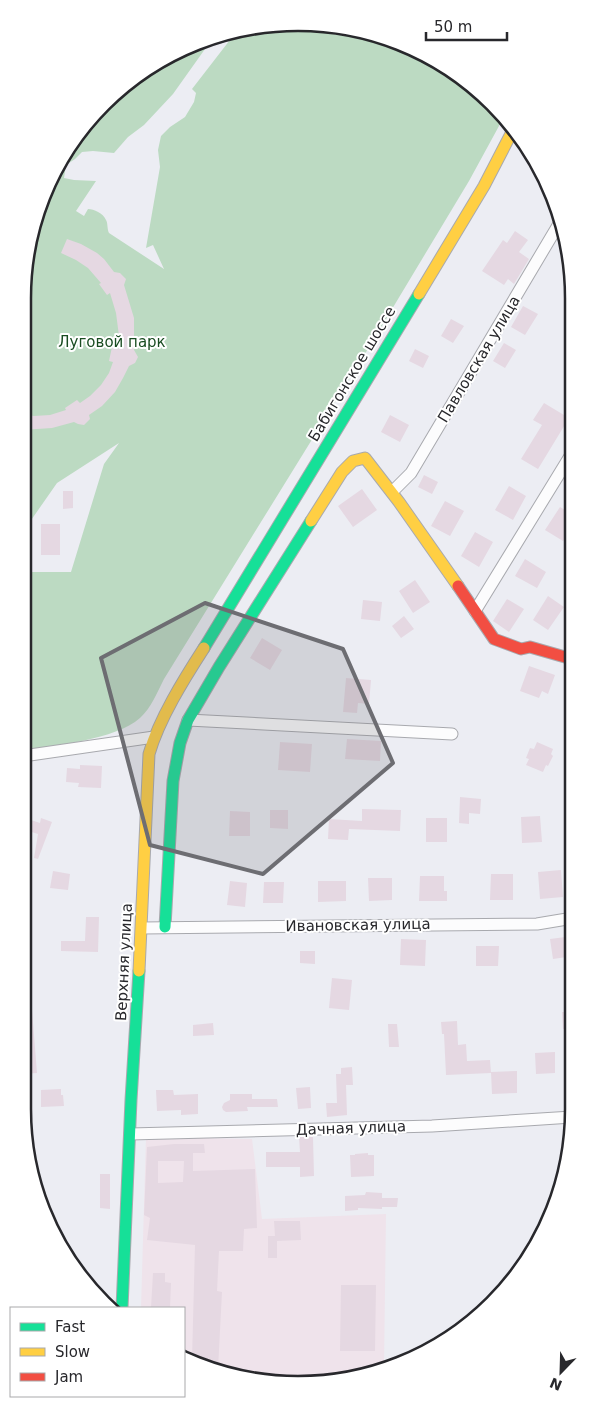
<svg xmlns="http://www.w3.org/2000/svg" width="596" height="1407" viewBox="0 0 596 1407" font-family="'DejaVu Sans',sans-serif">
<rect width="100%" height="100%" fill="#ecedf3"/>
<path fill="#efe3eb" d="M 146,1137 L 252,1139 L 262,1219 L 386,1214 L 384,1367 L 351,1379 L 245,1379 L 184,1356 L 184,1308 L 141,1308 Z"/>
<path fill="#bcdac2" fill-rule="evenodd" d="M 280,23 L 387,37 L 451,69 L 502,117 L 499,126 L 469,181 L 371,344 L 164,679 C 157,693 151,708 140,718 C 115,740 55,745 23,751 L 23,298 L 37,209 L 91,116 L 176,51 L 210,42 L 173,94 L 144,125 L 128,137 L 114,153 L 93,151 L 82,152 L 75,159 L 66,165 L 64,178 L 74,180 L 96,181 L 76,211 L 84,216 L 88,209 C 94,209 103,213 106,220 C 108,223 107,229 109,233 L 164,269 L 153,245 L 146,248 L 160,167 L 158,150 L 161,136 L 170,127 L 185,117 L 194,102 L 196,93 L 192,89 L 233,36 ZM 119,443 L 104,464 L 71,572 L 24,572 L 27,526 L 57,483 Z"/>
<path fill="#e5d8e2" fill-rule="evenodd" d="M 515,231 L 528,240 L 519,252 L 529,259 L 514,284 L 508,279 L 504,285 L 482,271 L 503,240 L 507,243 Z
M 67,239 L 81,244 L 97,253 L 104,259 L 114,272 L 120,273 L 126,279 L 124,285 L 134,318 L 134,350 L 138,357 L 135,363 L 129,366 L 123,378 L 115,392 L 102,406 L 89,415 L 90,419 L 84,425 L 78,424 L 74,422 L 52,428 L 22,430 L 22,414 L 34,416 L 50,415 L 66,410 L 65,408 L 77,400 L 80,403 L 90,396 L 101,385 L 109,373 L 113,362 L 109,361 L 112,347 L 118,349 L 119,336 L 116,313 L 110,293 L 107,295 L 99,284 L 101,283 L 88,268 L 76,260 L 61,253 Z
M 523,306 L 538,314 L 525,335 L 511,327 Z
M 451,319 L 464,326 L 453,343 L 441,336 Z
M 504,343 L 516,350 L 505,368 L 493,361 Z
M 415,349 L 429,356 L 423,368 L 409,361 Z
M 544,403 L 569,418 L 538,469 L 521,459 L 542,425 L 533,420 Z
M 390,415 L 409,425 L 400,442 L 381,432 Z
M 424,475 L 438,482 L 432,494 L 418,487 Z
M 509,486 L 526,496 L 513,520 L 495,510 Z
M 362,489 L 377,510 L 353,527 L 338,506 Z
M 63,491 L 73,491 L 73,508 L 63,509 Z
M 445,501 L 464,511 L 450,536 L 431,526 Z
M 560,507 L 572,514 L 572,526 L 563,541 L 545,530 Z
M 41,524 L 60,524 L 60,555 L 41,555 Z
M 475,532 L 493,542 L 479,567 L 461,556 Z
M 525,559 L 546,572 L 537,588 L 515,576 Z
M 415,580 L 430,602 L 413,613 L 399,591 Z
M 548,596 L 564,607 L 548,630 L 533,620 Z
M 507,599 L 524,609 L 509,632 L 493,621 Z
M 363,600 L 382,602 L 380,621 L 361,619 Z
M 404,616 L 414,629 L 401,638 L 392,626 Z
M 262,638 L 282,650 L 270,670 L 250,658 Z
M 529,666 L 555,675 L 548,694 L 542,691 L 539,698 L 520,691 Z
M 346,678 L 371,680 L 369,704 L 358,703 L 357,713 L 343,712 Z
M 347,739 L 381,741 L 380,761 L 345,759 Z
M 280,742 L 312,744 L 310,772 L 278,770 Z
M 537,742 L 553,749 L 551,754 L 553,756 L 548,766 L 546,765 L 543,772 L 526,765 L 529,759 L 526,758 L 530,748 L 534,749 Z
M 80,765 L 102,766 L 101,788 L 78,787 L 79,783 L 66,782 L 67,768 L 80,769 Z
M 460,797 L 481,799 L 480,814 L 469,813 L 469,824 L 459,823 Z
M 362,809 L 401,810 L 400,831 L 349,829 L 348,840 L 328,839 L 329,819 L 362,821 Z
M 270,810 L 288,810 L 288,829 L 270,828 Z
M 230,811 L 250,812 L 250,836 L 229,836 Z
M 540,816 L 542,842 L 522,843 L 521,817 Z
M 22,817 L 40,823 L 41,818 L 52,822 L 38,859 L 34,858 L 38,834 L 22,829 Z
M 426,818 L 447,818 L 447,842 L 426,842 Z
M 561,870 L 563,897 L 540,899 L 538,872 Z
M 53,871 L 70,874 L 68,890 L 50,888 Z
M 491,874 L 513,874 L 513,900 L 490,900 Z
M 420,876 L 444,876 L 444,891 L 447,891 L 447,901 L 419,901 Z
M 368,878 L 392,878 L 392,900 L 369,901 Z
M 230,881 L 247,883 L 245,907 L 227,905 Z
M 318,881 L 346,881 L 346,901 L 318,902 Z
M 264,882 L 284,882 L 283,903 L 263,903 Z
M 86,917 L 99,917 L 98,952 L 61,951 L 61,941 L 85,941 Z
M 573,936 L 573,956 L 553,959 L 550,939 Z
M 401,939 L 426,940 L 425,966 L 400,965 Z
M 476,946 L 499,946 L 498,966 L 476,966 Z
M 300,951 L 315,951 L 315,964 L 300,963 Z
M 332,978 L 352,980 L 349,1010 L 329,1008 Z
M 32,1010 L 37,1073 L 22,1074 L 22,1011 Z
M 562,1012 L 573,1012 L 573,1028 L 563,1029 Z
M 457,1021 L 458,1045 L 466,1044 L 467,1061 L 490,1060 L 491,1073 L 446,1075 L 444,1034 L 442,1034 L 441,1022 Z
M 213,1023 L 214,1035 L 193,1036 L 193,1025 Z
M 388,1024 L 397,1024 L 399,1047 L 389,1047 Z
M 555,1052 L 555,1073 L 536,1074 L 535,1053 Z
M 352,1067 L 353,1085 L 346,1085 L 347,1115 L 327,1117 L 326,1103 L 337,1103 L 336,1074 L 341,1074 L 341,1068 Z
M 517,1071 L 517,1093 L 492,1094 L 491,1072 Z
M 310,1087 L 311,1108 L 298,1109 L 296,1088 Z
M 61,1089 L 61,1095 L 63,1095 L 64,1106 L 41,1107 L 41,1090 Z
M 156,1090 L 173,1090 L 174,1095 L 198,1094 L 198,1114 L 181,1115 L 181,1110 L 157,1111 Z
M 230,1094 L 252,1094 L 252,1099 L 277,1099 L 278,1107 L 247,1107 L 248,1111 L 226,1112 L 223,1110 L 222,1107 L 224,1103 L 230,1100 Z
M 299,1137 L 313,1137 L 314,1176 L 300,1177 L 300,1167 L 266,1167 L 266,1152 L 300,1152 Z
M 174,1144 L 204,1144 L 205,1153 L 193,1153 L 193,1171 L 255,1169 L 257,1228 L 244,1229 L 243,1251 L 219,1251 L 217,1291 L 222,1292 L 218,1369 L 192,1360 L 195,1245 L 147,1240 L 150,1218 L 144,1215 L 147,1147 ZM 158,1161 L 184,1161 L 183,1182 L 158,1183 Z
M 368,1153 L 368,1155 L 374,1155 L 374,1176 L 351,1177 L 350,1155 L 355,1155 L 355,1154 Z
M 100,1174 L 110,1174 L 110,1209 L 100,1208 Z
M 366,1192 L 382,1193 L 382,1198 L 398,1198 L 397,1207 L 382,1207 L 382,1209 L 358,1208 L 358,1210 L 345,1211 L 345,1196 L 365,1195 Z
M 274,1221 L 300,1221 L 301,1240 L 277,1241 L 277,1258 L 268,1258 L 268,1236 L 275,1236 Z
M 153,1273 L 165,1273 L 165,1282 L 171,1283 L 170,1308 L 151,1308 Z
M 341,1285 L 376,1285 L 375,1351 L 340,1351 Z"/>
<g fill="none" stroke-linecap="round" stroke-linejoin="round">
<g stroke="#a8a9ae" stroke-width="13">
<path id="street" d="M 392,492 L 411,473 L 560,222
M 475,611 L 572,453
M 188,720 L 452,734
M 23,756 L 154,737
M 142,928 L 537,924 L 573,918
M 130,1134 L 432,1126 L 572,1117"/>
</g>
<g stroke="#a8a9ae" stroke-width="13">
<path id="fast" d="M 204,648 L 419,294
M 165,927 L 173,781 L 180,743 L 188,720 L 219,667 L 311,521
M 122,1308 L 131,1100 L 139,971"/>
</g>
<g stroke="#a8a9ae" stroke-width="13">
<path id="slow" d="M 419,294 L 484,186 L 514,128
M 311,521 L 342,472 L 353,461 L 365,458 L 399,502 L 458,586
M 139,971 L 149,754 C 159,719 184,679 204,648"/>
</g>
<g stroke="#a8a9ae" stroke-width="13">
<path id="jam" d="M 458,586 L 494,639 L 521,649 L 530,647 L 572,659"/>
</g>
<use href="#street" stroke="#fcfcfd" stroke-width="11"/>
<use href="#fast" stroke="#16e098" stroke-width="11"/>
<use href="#slow" stroke="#ffcf43" stroke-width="11"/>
<use href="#jam" stroke="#f24e42" stroke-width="11"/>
</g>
<path fill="#6d6d72" fill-opacity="0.2" stroke="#6d6d72" stroke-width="4" stroke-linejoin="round" d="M 205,603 L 343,649 L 393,763 L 263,874 L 150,845 L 101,658 Z"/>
<g text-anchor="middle" stroke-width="4" stroke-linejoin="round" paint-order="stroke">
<g font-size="15" fill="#194c21" stroke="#fff">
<text x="112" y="347">Луговой парк</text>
</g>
<g font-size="15" fill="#28282c" stroke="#fff">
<text transform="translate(479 359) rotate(-59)" y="5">Павловская улица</text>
<text transform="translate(352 374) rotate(-59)" y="5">Бабигонское шоссе</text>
<text transform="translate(358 925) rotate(-1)" y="5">Ивановская улица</text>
<text transform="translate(124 962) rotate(-87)" y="5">Верхняя улица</text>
<text transform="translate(351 1128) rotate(-2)" y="5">Дачная улица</text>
</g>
</g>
<path d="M0 0H596V1407H0ZM298 31H298A267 267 0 0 1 565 298V1109A267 267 0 0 1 298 1376H298A267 267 0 0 1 31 1109V298A267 267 0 0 1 298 31Z" fill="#fff" fill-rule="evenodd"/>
<path fill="none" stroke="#28282c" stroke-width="2.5" d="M298 31H298A267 267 0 0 1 565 298V1109A267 267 0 0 1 298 1376H298A267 267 0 0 1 31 1109V298A267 267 0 0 1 298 31Z"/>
<rect x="10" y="1307" width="175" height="90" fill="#ffffff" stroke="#a9a9ab"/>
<rect x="20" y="1323" width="25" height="8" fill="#16e098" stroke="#a9a9ab"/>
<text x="55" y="1332" font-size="15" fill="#28282c">Fast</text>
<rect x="20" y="1348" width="25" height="8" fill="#ffcf43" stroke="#a9a9ab"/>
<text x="55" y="1357" font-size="15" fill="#28282c">Slow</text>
<rect x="20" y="1373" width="25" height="8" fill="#f24e42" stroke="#a9a9ab"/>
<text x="55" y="1382" font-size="15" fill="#28282c">Jam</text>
<g transform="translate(561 1372) rotate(203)" stroke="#ffffff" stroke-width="4" paint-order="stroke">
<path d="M0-4L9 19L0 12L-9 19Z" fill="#28282c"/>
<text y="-8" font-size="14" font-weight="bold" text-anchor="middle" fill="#28282c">N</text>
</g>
<path d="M426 32v8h81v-8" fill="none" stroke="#28282c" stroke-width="2.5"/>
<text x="434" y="32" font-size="15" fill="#28282c" stroke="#ffffff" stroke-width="4" paint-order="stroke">50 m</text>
</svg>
